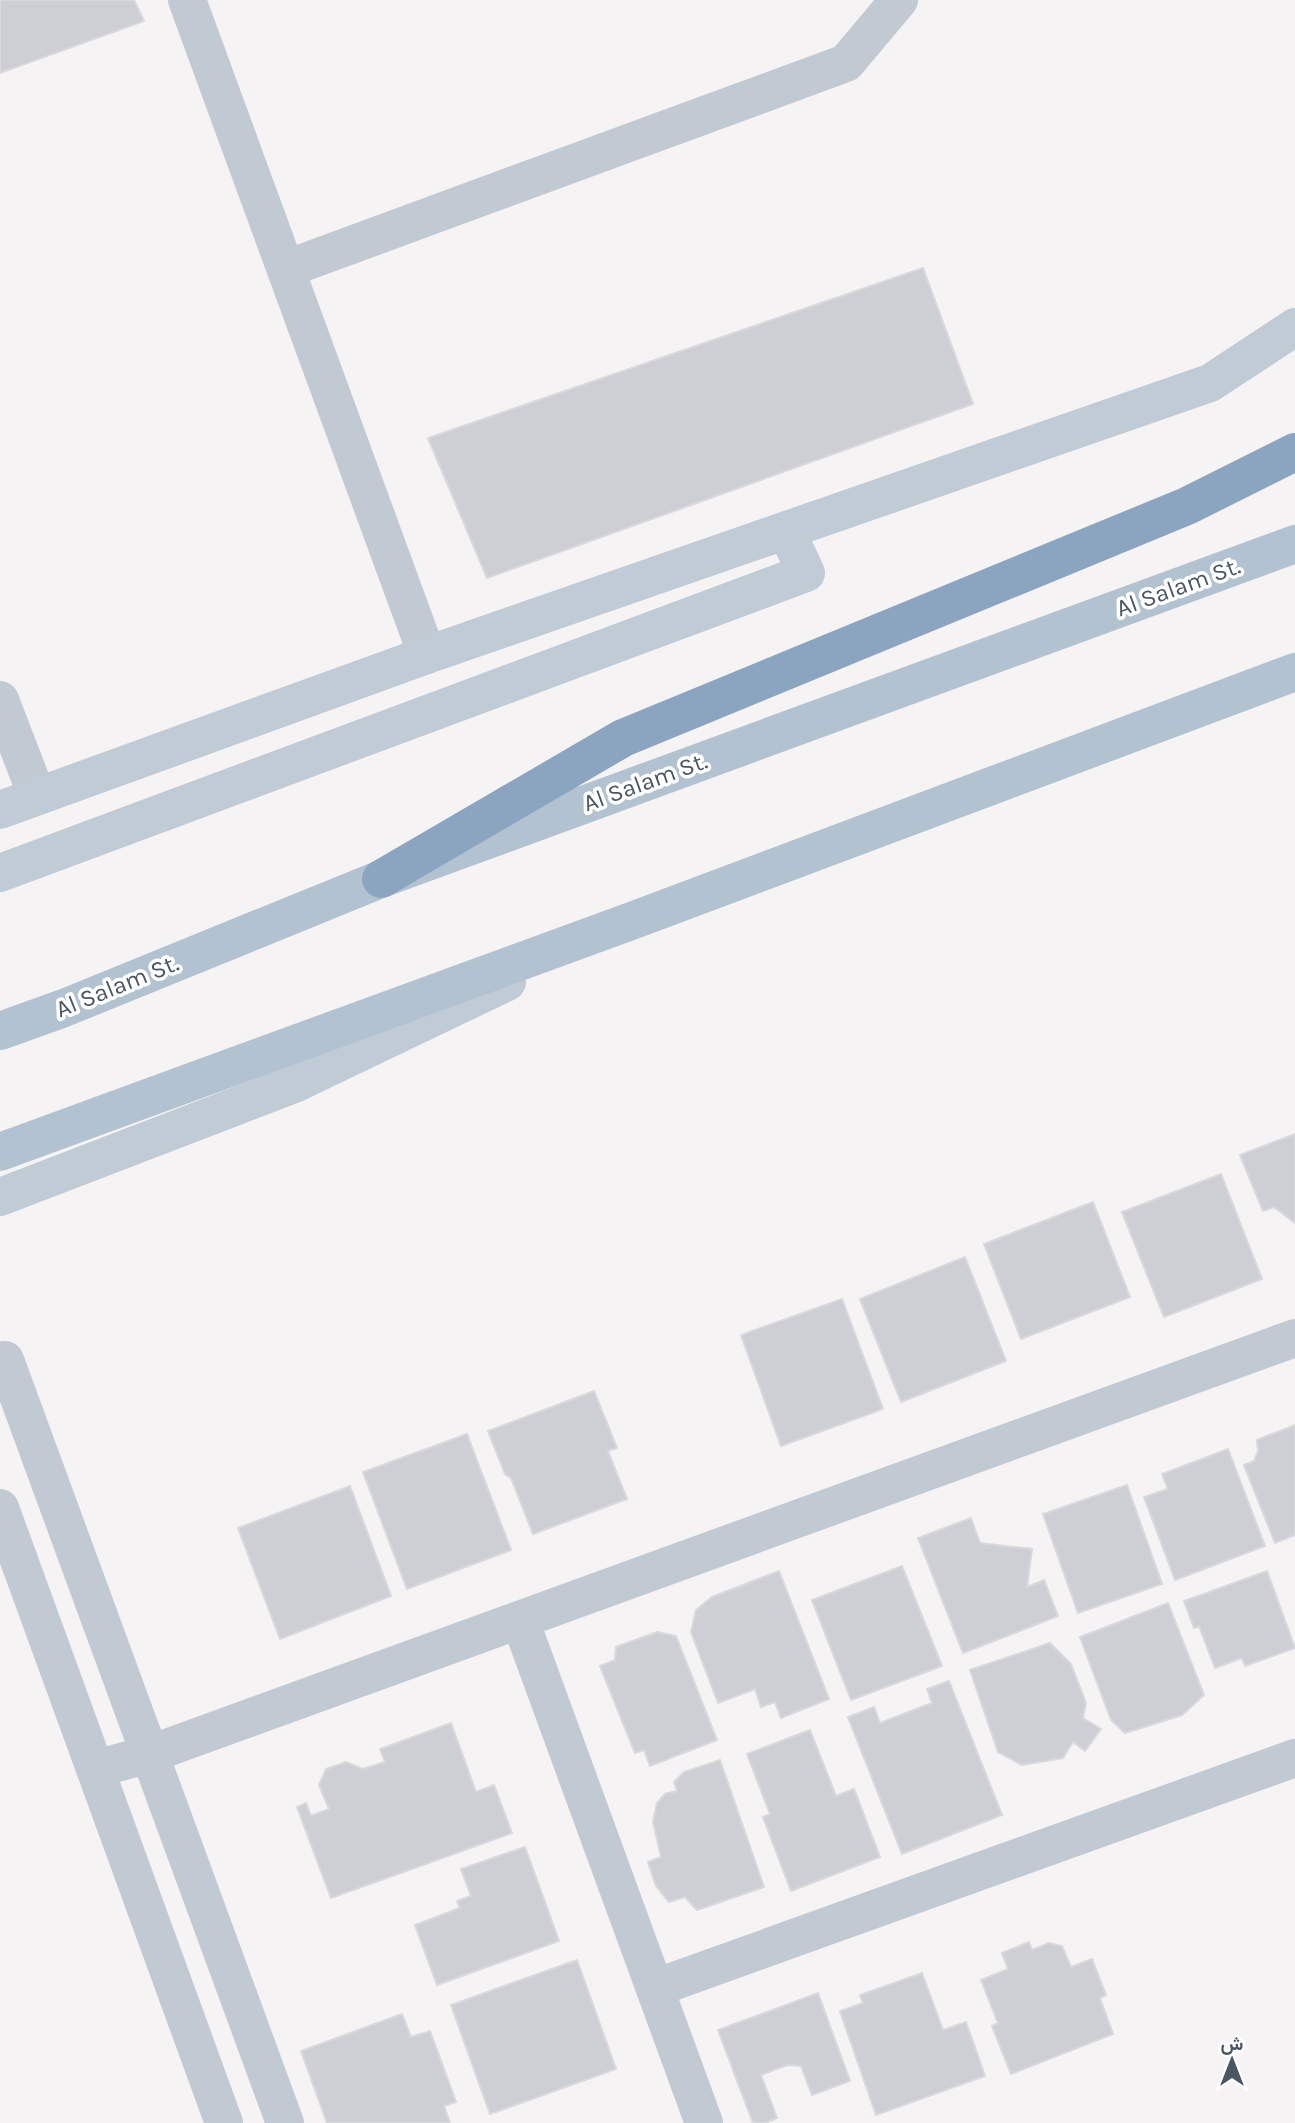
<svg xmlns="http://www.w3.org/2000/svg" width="1295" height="2123" viewBox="0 0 1295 2123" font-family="Karla,Vazirmatn,sans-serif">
<rect width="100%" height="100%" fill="#f5f3f3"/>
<path fill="#cdcfd5" stroke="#d7d9de" stroke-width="2" d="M 0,0 L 134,0 L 144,21 L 0,73 Z
M 923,268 L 973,404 L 487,578 L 428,438 Z
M 1295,1134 L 1295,1223 L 1274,1207 L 1263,1211 L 1240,1155 Z
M 1221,1174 L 1262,1279 L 1164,1317 L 1122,1212 Z
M 1093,1202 L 1130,1297 L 1021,1339 L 984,1244 Z
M 965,1257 L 1006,1361 L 901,1402 L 860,1299 Z
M 842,1299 L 883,1409 L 781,1446 L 741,1335 Z
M 594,1391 L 617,1448 L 608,1451 L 627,1499 L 533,1534 L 511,1478 L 505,1474 L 488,1431 Z
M 1295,1425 L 1295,1535 L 1275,1543 L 1244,1465 L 1254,1461 L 1258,1451 L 1257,1440 Z
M 467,1434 L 511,1550 L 407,1589 L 363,1472 Z
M 1228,1449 L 1265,1546 L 1175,1580 L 1144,1497 L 1168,1489 L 1162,1474 Z
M 1127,1485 L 1162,1584 L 1078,1613 L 1043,1514 Z
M 350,1486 L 391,1596 L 280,1639 L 238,1528 Z
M 971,1518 L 980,1543 L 1032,1549 L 1027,1587 L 1044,1580 L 1058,1616 L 963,1653 L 918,1538 Z
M 902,1566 L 942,1666 L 851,1700 L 812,1600 Z
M 779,1571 L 829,1699 L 781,1718 L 775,1702 L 761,1707 L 755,1689 L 718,1703 L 691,1632 L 696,1610 L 712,1597 Z
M 1267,1571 L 1295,1648 L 1245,1666 L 1242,1658 L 1215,1668 L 1199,1626 L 1194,1628 L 1184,1601 Z
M 1168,1603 L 1204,1695 L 1182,1715 L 1125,1733 L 1111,1720 L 1080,1637 Z
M 657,1632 L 676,1636 L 717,1740 L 650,1766 L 644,1750 L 635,1753 L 600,1666 L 615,1660 L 616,1647 Z
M 1050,1643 L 1071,1664 L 1086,1703 L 1083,1718 L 1101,1729 L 1085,1751 L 1073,1742 L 1063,1758 L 1022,1765 L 998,1752 L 970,1670 Z
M 949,1681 L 1002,1815 L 902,1854 L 848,1717 L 874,1707 L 880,1723 L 932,1703 L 927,1689 Z
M 451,1723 L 476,1792 L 494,1785 L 512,1833 L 331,1898 L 297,1807 L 306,1803 L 311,1816 L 329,1809 L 319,1785 L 326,1769 L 346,1762 L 363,1769 L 385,1762 L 380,1749 Z
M 810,1730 L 836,1796 L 854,1789 L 880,1857 L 791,1891 L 763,1817 L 770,1814 L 747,1754 Z
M 720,1760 L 764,1887 L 697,1910 L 685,1897 L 669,1902 L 656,1886 L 648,1862 L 661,1857 L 653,1822 L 657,1803 L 665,1794 L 677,1791 L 674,1782 L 684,1772 Z
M 525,1847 L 559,1941 L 437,1985 L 415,1925 L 460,1908 L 457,1901 L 471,1896 L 461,1869 Z
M 1029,1942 L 1032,1950 L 1049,1943 L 1062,1946 L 1071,1967 L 1092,1959 L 1106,1995 L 1100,1998 L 1113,2034 L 1011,2074 L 992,2026 L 998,2023 L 981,1980 L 1008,1969 L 1002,1953 Z
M 577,1960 L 616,2069 L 490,2114 L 451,2005 Z
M 922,1973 L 943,2030 L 966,2022 L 985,2076 L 876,2115 L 840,2011 L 863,2003 L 860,1995 Z
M 818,1993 L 850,2081 L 812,2095 L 801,2066 L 787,2065 L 761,2075 L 777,2118 L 765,2123 L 753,2123 L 718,2030 Z
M 402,2014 L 411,2037 L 430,2031 L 456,2102 L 444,2106 L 450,2123 L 327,2123 L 301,2051 Z"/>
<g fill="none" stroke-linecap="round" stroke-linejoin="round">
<path stroke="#c1cad2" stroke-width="38" d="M 187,0 L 427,655
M 286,269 L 846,63 L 899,0
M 0,700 L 37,796
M 0,1361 L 5,1360 L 285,2123
M 0,1508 L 224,2123
M 520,1620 L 704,2123
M 95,1769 L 150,1754 L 1295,1338
M 655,1988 L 1295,1758"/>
<path stroke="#c1cbd6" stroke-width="38" d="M 0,810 L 427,655 L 1210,383 L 1295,327
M 0,873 L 806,573 L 786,530
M 0,1197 L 294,1084 L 507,982"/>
<path stroke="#b3c2d1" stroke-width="38" d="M 0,1031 L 64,1008 L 381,879 L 1295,544
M 0,1152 L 634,920 L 1295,672"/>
<path stroke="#8ba5c1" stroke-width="38" d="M 381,879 L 623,738 L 1187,506 L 1295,452"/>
</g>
<g text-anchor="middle" stroke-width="7" stroke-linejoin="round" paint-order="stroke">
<g font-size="24" fill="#4a5661" stroke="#fff">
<text transform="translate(1178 587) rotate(-20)" y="8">Al Salam St.</text>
<text transform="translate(645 782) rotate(-20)" y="8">Al Salam St.</text>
<text transform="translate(117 986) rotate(-22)" y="8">Al Salam St.</text>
</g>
</g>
<g transform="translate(1232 2060)" stroke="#ffffff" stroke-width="5" paint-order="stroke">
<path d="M0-5L12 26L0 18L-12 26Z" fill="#4a5661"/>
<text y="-10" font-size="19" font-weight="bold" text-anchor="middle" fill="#4a5661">ش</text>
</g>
</svg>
